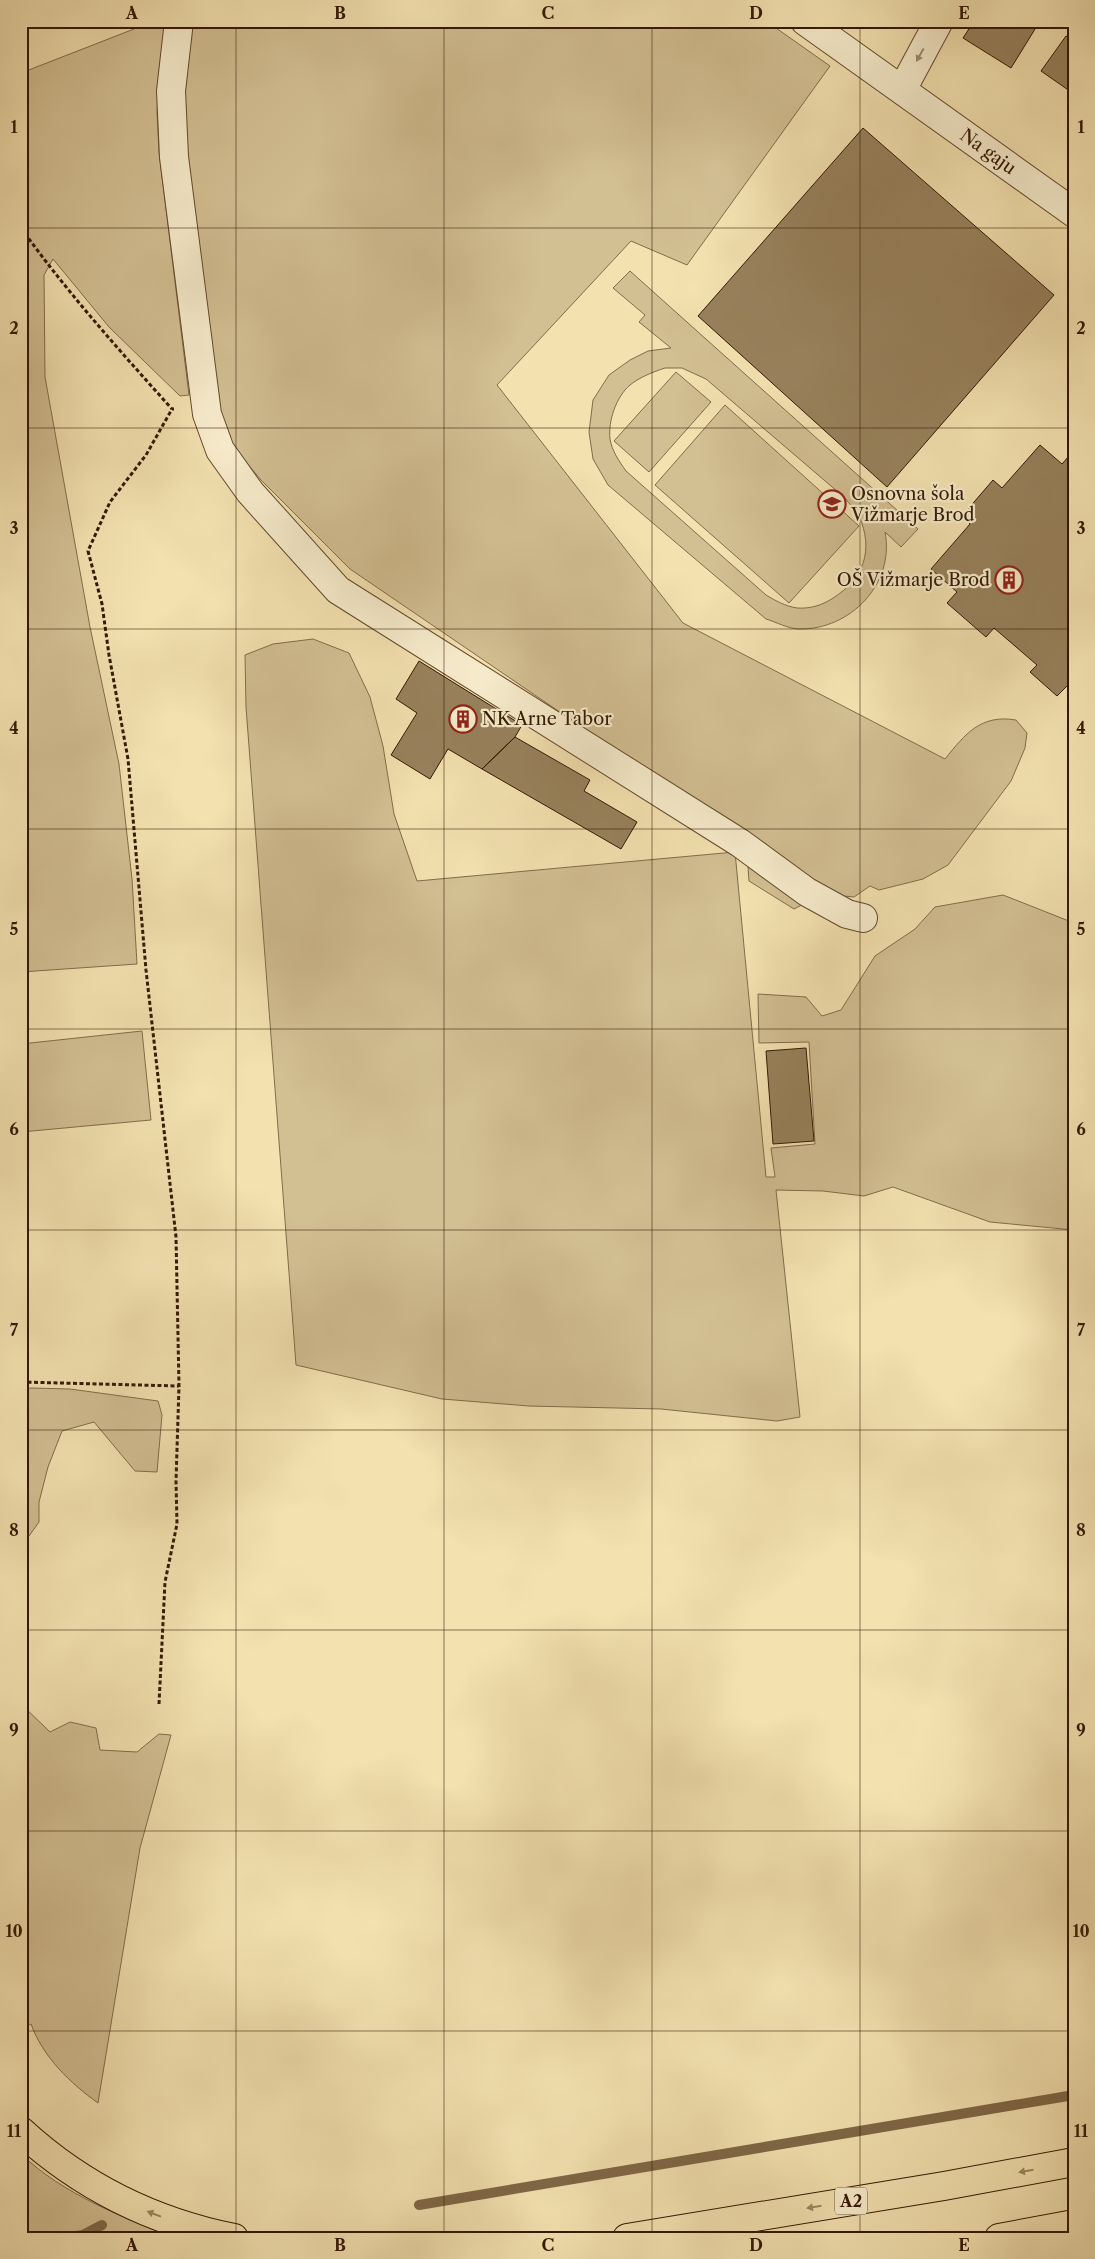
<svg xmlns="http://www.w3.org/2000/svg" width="1095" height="2259" viewBox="0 0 1095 2259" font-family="'Libre Caslon Text',serif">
<rect width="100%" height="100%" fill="#f3e1b0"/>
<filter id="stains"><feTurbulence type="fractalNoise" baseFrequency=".004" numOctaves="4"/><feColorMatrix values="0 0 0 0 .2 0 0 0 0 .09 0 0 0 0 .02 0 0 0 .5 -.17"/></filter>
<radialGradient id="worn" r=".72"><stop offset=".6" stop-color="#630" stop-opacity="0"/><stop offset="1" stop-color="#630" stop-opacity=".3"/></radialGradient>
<path fill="#d2bf92" stroke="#826c4a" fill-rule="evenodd" d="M 137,21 L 171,21 L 159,72 L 157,112 L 159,152 L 189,395 L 180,396 L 109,327 L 53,259 L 44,275 L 45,377 L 90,627 L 119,764 L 132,879 L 137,964 L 21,972 L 21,583 L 28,581 L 21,509 L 21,73 L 134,29 Z
M 186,21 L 766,21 L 830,66 L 687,265 L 631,241 L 497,385 L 683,623 L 945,759 C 965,734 981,714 1016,720 L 1027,733 L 1025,748 L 1011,781 L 948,865 L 923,879 L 879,890 L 870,886 L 854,897 C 832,894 814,898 794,909 L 749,881 L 746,839 L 350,569 L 261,480 L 230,443 L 217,410 L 180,98 Z
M 630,271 L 918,529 L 901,547 L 885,532 C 895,583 851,630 799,629 C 789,629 776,622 766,619 L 608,485 L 593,459 L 589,432 L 593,400 L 609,375 L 630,360 L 648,351 L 671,348 L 639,322 L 645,315 L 613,288 ZM 665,368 L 682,368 L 706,379 L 845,498 C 849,504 856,510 859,516 C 874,550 864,579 833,598 C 823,605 810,609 797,608 C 785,606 776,601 766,595 L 626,471 C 619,461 612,451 610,439 C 608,421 616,397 630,385 C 640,377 653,372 665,368 Z
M 676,372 L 711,402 L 649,472 L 614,441 Z
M 725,405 L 859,526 L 789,603 L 655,485 Z
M 313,639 L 349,653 L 370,697 L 383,746 L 394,814 L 417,881 L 735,852 L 766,1177 L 775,1177 L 771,1148 L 815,1144 L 809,1042 L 759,1043 L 758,994 L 806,997 L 822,1016 L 841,1010 L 875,956 L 915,929 L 935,907 L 1003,895 L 1074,923 L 1074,1230 L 990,1222 L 893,1187 L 864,1196 L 823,1191 L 776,1190 L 800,1417 L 777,1421 L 661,1409 L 529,1406 L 442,1399 L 296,1365 L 246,707 L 245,655 L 273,644 Z
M 142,1031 L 151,1120 L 21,1132 L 21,1044 Z
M 32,1388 L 70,1389 L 158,1401 L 162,1415 L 157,1472 L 135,1471 L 94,1422 L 62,1431 L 48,1467 L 39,1502 L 39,1522 L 29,1536 L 21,1543 L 21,1389 Z
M 21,1704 L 50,1732 L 70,1722 L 96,1728 L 100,1750 L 137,1752 L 159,1734 L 171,1735 L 140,1848 L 98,2103 C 70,2083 43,2057 31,2024 L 21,2030 Z
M 21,2154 C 63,2194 122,2217 175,2238 L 21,2238 Z"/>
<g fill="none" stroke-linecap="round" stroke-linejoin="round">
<path stroke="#7f6846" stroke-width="10" d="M 419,2205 L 1074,2095
M 63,2238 L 83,2235 L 102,2225"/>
</g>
<path fill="#97815c" stroke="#331801" d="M 974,21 L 1040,21 L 1011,68 L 963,38 Z
M 1066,36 L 1074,42 L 1074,94 L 1041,71 Z
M 863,128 L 1054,295 L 887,487 L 698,316 Z
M 1040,445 L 1062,464 L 1069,456 L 1074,461 L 1074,692 L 1067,686 L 1057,696 L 1030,672 L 1037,665 L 994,628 L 986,637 L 947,603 L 957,592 L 931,569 L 970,524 L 962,516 L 993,480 L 1002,488 Z
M 419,661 L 522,725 L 515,737 L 482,769 L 448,749 L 430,779 L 391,755 L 417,713 L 396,699 Z
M 515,737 L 590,780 L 584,791 L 637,822 L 621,849 L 482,769 Z
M 806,1048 L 814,1141 L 773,1144 L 766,1051 Z"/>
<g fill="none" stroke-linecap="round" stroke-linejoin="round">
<g stroke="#634a2d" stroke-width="30">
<g id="street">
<path d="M 179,21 L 171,91 L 174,157 L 207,414 L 220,450 L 250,492 L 338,590 L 740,843 L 807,892 L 847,914 L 863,918"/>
<path id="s1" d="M 805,21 L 1074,213"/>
<path d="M 902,90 L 939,21"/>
</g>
</g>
<g stroke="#331801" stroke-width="30">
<path id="highway" d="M 21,2131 C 81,2186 154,2222 234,2238
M 627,2238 L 944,2186 L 1074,2162
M 999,2238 L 1074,2224"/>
</g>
<path stroke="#331801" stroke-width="3" stroke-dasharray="4 2.5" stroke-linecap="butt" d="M 21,228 C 67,292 119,350 172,409
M 21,1382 L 179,1386
M 159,1704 L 165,1582 L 177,1524 L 176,1481 L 179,1386 L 176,1237 L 146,970 L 128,759 L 109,655 L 102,604 L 88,551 L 110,502 L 146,455 L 172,409 L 174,409"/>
<use href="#street" stroke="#f7eccc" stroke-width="28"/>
<use href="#highway" stroke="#f3e1b0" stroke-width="28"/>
</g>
<defs><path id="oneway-solid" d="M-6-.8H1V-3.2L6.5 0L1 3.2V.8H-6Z" transform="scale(1.25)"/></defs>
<use fill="#9f8d71" href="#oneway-solid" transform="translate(920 55) rotate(119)"/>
<g fill="#9d8761">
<use href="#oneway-solid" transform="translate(1026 2171) rotate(170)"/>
<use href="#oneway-solid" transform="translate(814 2207) rotate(171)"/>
<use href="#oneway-solid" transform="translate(154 2214) rotate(-159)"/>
</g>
<path fill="none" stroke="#331801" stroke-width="1" stroke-opacity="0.55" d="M 236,21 L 236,2238M 444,21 L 444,2238M 652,21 L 652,2238M 860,21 L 860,2238M 21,228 L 1074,228M 21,428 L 1074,428M 21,629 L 1074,629M 21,829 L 1074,829M 21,1029 L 1074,1029M 21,1230 L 1074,1230M 21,1430 L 1074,1430M 21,1630 L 1074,1630M 21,1831 L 1074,1831M 21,2031 L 1074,2031"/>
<defs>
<g id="school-ring" transform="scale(1.4375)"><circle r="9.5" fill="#f7eccc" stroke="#8f2418" stroke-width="1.5"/><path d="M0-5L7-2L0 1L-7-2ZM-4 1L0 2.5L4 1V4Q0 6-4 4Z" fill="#8f2418"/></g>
<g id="building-ring" transform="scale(1.4375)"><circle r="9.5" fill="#f7eccc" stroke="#8f2418" stroke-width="1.5"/><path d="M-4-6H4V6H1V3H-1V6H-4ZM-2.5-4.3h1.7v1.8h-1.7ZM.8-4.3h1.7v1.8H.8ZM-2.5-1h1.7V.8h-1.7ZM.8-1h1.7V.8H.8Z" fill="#8f2418"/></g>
</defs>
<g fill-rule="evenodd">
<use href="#school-ring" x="832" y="504"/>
<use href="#building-ring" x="1009" y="580"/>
<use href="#building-ring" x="463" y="719"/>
</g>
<g text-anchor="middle" stroke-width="4.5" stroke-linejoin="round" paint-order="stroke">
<rect fill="#f7eccc" stroke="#6e583e" stroke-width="1" x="835" y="2187.5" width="32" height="27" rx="4"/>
<g font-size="16" font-weight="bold" fill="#331801">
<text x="851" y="2207">A2</text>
</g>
<g font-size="18" fill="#331801" stroke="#f7eccc">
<text dy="6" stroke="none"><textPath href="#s1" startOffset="225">Na gaju</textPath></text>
</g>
<g font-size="18" fill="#331801" stroke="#f7eccc" text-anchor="start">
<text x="851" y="500">Osnovna šola<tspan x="851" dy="21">Vižmarje Brod</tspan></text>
<text x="990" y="586" text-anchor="end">OŠ Vižmarje Brod</text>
<text x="482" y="725">NK Arne Tabor</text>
</g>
</g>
<rect width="1095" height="2259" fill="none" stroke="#f3e1b0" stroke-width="55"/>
<rect x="28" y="28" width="1040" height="2204" fill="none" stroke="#331801" stroke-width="2"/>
<g font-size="16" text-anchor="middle" font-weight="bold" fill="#331801">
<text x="132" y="19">A</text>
<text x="340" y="19">B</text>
<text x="548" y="19">C</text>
<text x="756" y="19">D</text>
<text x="964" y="19">E</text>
<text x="14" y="133">1</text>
<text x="1081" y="133">1</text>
<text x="14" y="334">2</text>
<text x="1081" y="334">2</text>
<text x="14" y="534">3</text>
<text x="1081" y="534">3</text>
<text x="14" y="734">4</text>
<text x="1081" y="734">4</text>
<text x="14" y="935">5</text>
<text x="1081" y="935">5</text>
<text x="14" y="1135">6</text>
<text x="1081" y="1135">6</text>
<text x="14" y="1336">7</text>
<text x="1081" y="1336">7</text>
<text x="14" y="1536">8</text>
<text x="1081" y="1536">8</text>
<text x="14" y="1736">9</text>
<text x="1081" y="1736">9</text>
<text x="14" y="1937">10</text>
<text x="1081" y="1937">10</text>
<text x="14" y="2137">11</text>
<text x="1081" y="2137">11</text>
<text x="132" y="2251">A</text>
<text x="340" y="2251">B</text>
<text x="548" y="2251">C</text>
<text x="756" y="2251">D</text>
<text x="964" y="2251">E</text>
</g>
<rect width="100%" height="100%" filter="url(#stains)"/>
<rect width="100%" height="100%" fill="url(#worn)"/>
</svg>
